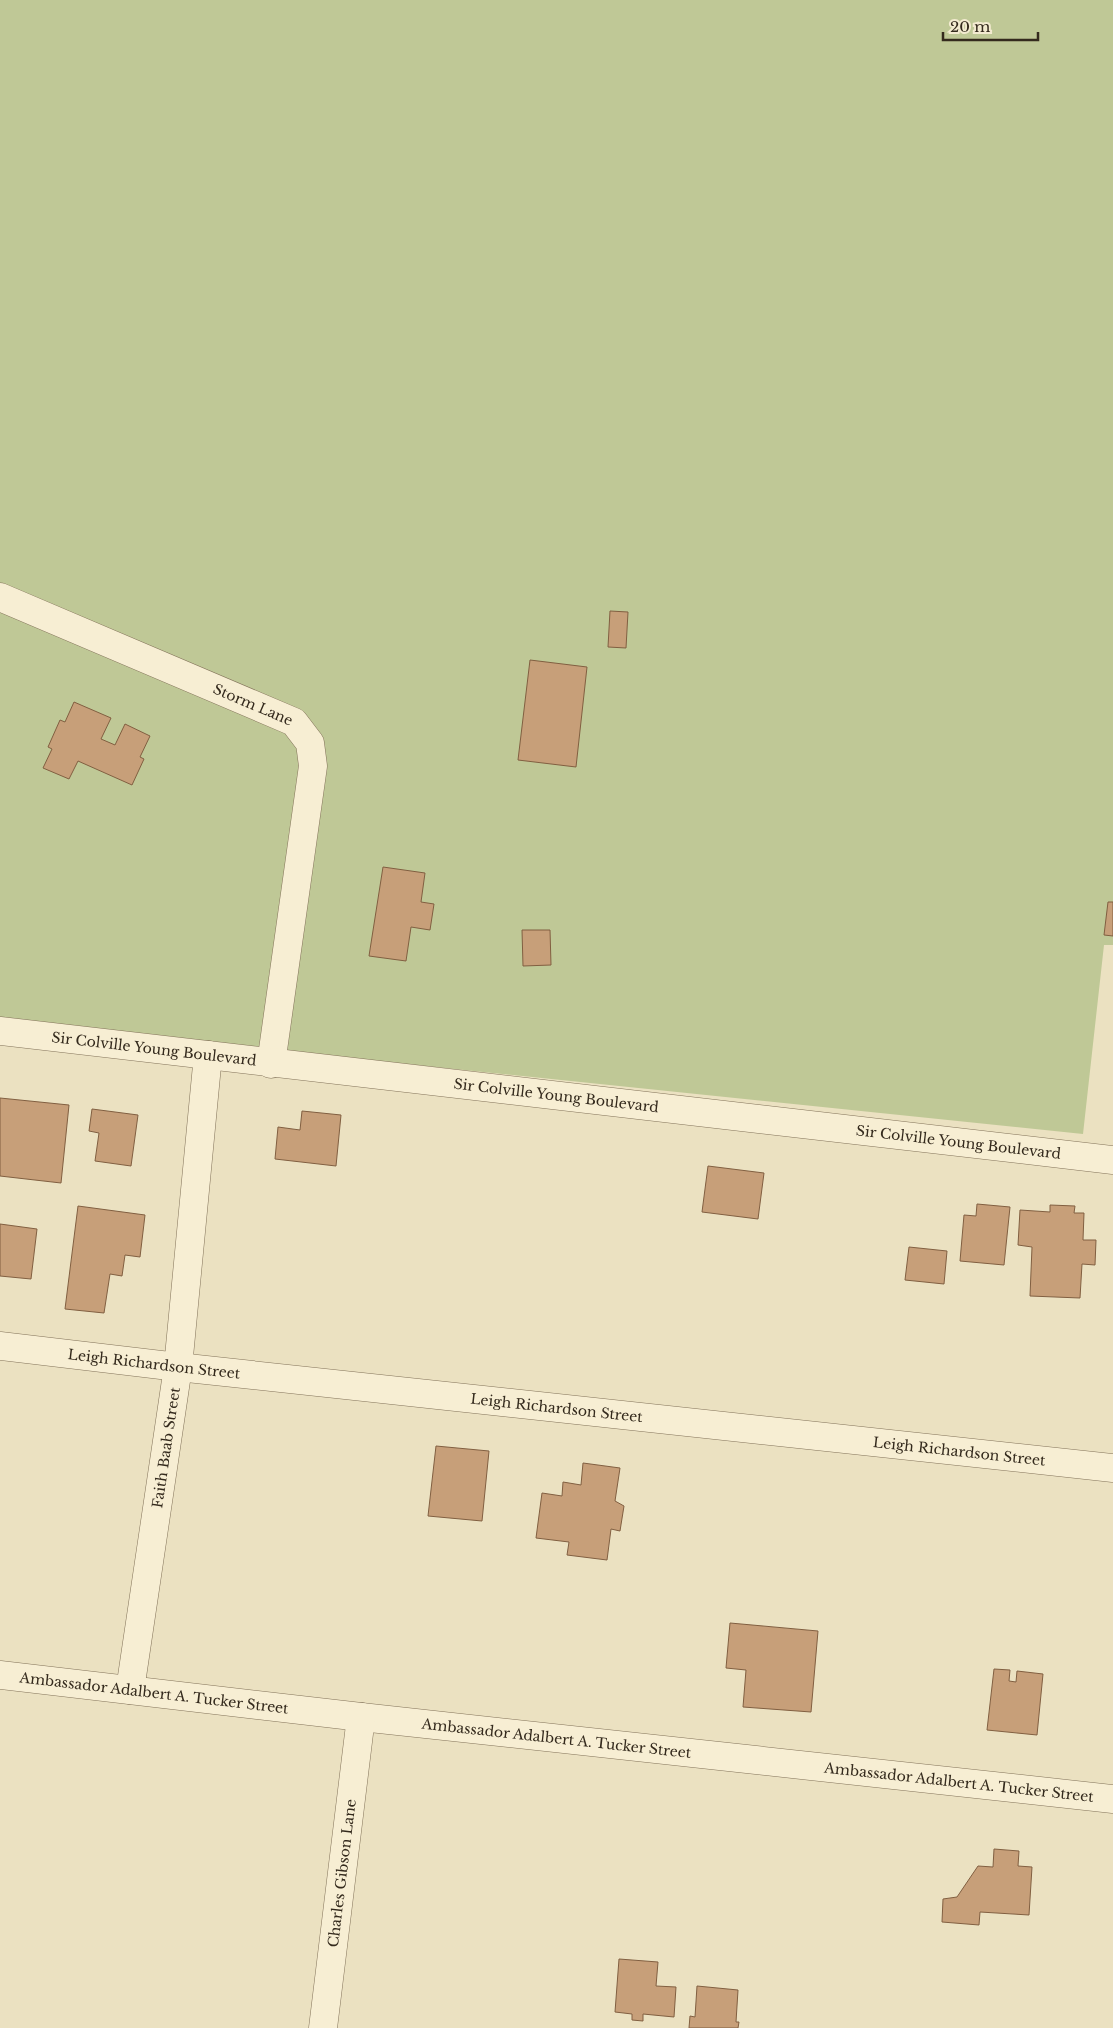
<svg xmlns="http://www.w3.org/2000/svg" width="1113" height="2028" viewBox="0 0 1113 2028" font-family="'Libre Baskerville',serif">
<rect width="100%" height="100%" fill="#ebe1c1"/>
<path fill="#bfc896" d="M 0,0 L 1113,0 L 1113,945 L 1104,945 L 1083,1134 L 0,1022 Z"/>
<path fill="#c79f79" stroke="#815f41" d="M 610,611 L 628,612 L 626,648 L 608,647 Z
M 530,660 L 587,667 L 576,767 L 518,760 Z
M 74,702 L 111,718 L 101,739 L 115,745 L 125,724 L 150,736 L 140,757 L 144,759 L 132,785 L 78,761 L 69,779 L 43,768 L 52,749 L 48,747 L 60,720 L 65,722 Z
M 383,867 L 425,873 L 421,902 L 434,904 L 430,930 L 411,927 L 406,961 L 369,956 Z
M 1108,902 L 1113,902 L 1113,936 L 1104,935 Z
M 522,930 L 550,930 L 551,965 L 523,966 Z
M 0,1098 L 69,1105 L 61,1183 L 0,1176 Z
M 92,1109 L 138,1115 L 131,1166 L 95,1161 L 99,1133 L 89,1131 Z
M 302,1111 L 341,1115 L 336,1166 L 275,1159 L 278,1127 L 300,1130 Z
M 708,1166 L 764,1173 L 758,1219 L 702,1212 Z
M 977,1204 L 1010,1207 L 1004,1265 L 960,1261 L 964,1215 L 976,1216 Z
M 1050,1205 L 1075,1206 L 1074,1213 L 1084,1213 L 1083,1240 L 1096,1240 L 1095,1265 L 1082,1264 L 1080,1298 L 1030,1296 L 1032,1247 L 1018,1245 L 1020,1210 L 1050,1212 Z
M 78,1206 L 145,1215 L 140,1257 L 125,1255 L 122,1276 L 110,1274 L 104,1313 L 65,1309 Z
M 0,1224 L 37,1229 L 31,1279 L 0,1276 Z
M 909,1247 L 947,1251 L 944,1284 L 905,1280 Z
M 436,1446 L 489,1451 L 482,1521 L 428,1516 Z
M 583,1463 L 620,1468 L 615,1501 L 624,1506 L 620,1531 L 611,1529 L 607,1560 L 567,1555 L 569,1542 L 536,1538 L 542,1493 L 562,1496 L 563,1482 L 581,1485 Z
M 730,1623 L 818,1631 L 811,1712 L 743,1707 L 746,1670 L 726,1668 Z
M 994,1669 L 1010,1670 L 1009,1681 L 1016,1682 L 1017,1671 L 1043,1674 L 1037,1735 L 987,1730 Z
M 994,1849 L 1019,1851 L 1018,1866 L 1032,1867 L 1029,1915 L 980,1912 L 979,1925 L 942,1922 L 943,1899 L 957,1897 L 978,1866 L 993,1867 Z
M 619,1959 L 658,1962 L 656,1986 L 676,1987 L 674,2017 L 643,2014 L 643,2021 L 632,2020 L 632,2014 L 615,2012 Z
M 697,1986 L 738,1990 L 736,2022 L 739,2022 L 738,2028 L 689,2028 L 690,2016 L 695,2017 Z"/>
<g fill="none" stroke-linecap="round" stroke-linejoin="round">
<g stroke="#83735a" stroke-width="29">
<g id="street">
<path id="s1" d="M 0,597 L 294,722 L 310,743 L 313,766 L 271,1064"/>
<path id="s2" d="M 0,1031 L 1113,1160"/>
<path id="s3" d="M 0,1346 L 178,1367 L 1113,1468"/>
<path id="s4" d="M 0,1675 L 361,1717 L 1113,1799"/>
<path id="s5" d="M 130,1690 L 178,1367 L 208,1055"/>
<path id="s6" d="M 323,2028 L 361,1717"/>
</g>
</g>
<use href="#street" stroke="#f7eed3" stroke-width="28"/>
</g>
<g text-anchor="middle" stroke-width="5" stroke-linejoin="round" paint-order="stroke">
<g font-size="14" fill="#342a1d" stroke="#f3ebd0">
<text dy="5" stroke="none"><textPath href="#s1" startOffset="275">Storm Lane</textPath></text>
<text dy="5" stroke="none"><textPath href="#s2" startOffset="155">Sir Colville Young Boulevard</textPath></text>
<text dy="5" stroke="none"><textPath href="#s2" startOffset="560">Sir Colville Young Boulevard</textPath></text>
<text dy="5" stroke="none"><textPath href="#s2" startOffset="965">Sir Colville Young Boulevard</textPath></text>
<text dy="5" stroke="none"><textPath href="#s3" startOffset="155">Leigh Richardson Street</textPath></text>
<text dy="5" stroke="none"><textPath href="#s3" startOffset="560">Leigh Richardson Street</textPath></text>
<text dy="5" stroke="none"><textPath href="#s5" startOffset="245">Faith Baab Street</textPath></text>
<text dy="5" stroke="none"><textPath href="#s3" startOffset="965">Leigh Richardson Street</textPath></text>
<text dy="5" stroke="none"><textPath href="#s4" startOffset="155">Ambassador Adalbert A. Tucker Street</textPath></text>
<text dy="5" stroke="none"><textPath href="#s4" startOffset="560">Ambassador Adalbert A. Tucker Street</textPath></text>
<text dy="5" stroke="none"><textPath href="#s4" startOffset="965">Ambassador Adalbert A. Tucker Street</textPath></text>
<text dy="5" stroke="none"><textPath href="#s6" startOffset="156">Charles Gibson Lane</textPath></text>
</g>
</g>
<path d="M943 32v8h95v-8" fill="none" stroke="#342a1d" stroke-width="2.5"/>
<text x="950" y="32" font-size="15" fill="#342a1d" stroke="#f3ebd0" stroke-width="4" paint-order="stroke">20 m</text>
</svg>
